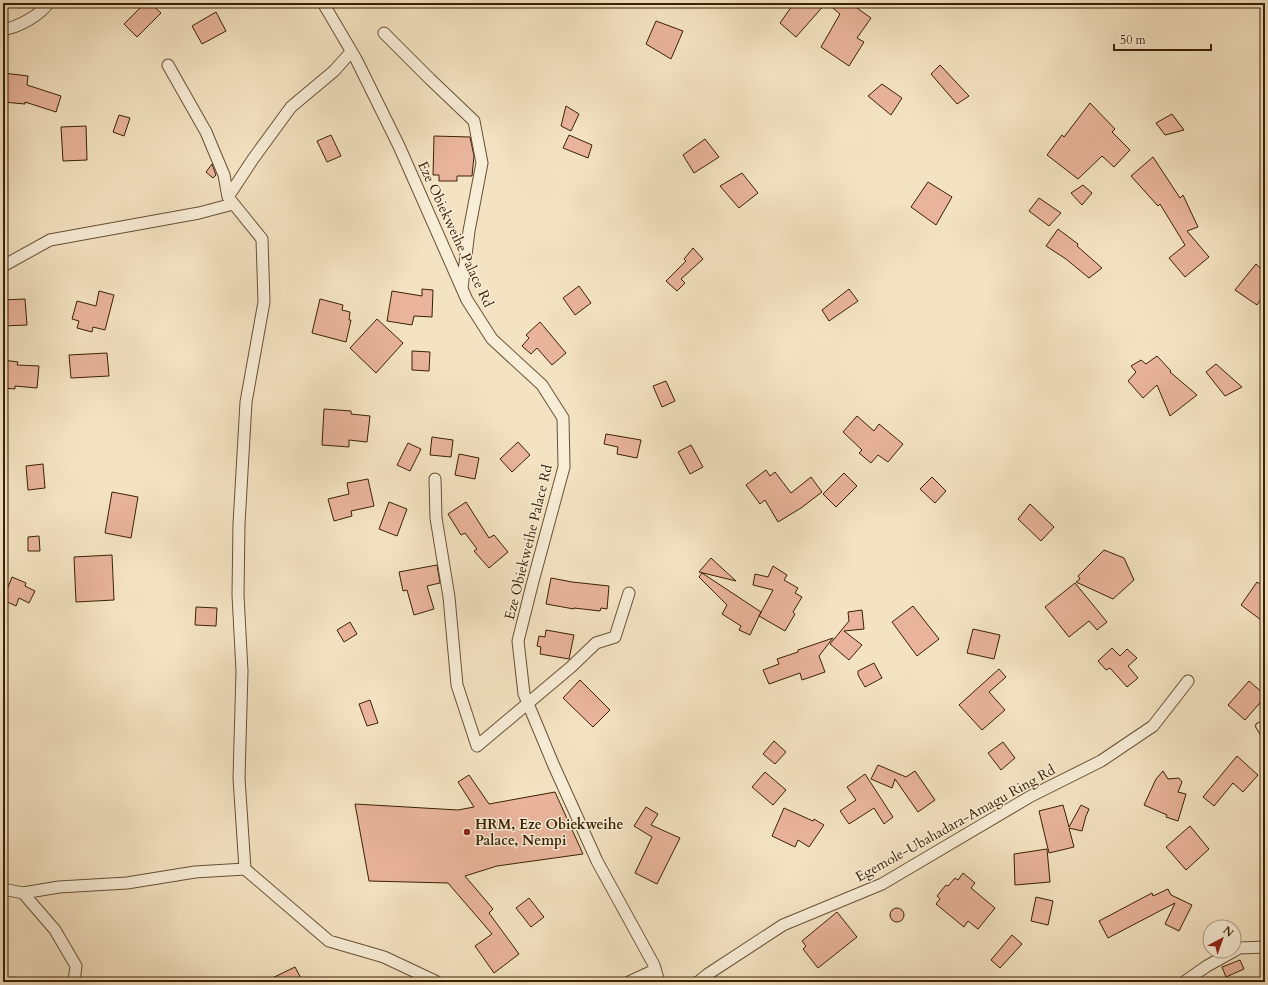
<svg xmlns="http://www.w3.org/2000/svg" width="1268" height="985" viewBox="0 0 1268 985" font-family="Cardo,serif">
<rect width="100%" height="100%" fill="#f4e3c2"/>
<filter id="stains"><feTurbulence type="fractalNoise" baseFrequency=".005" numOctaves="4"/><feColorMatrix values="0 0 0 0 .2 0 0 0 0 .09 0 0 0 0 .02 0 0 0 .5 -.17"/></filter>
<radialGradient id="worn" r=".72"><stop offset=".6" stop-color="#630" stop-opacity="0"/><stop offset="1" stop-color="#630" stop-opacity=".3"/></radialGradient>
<path fill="#e9b49b" stroke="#3a2003" d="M 145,3 L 150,3 L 161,13 L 137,37 L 124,24 Z
M 794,3 L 826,3 L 796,37 L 780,23 Z
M 827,3 L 850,3 L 871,18 L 857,38 L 864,42 L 849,66 L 821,47 L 840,14 Z
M 216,12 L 226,31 L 202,44 L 192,26 Z
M 656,21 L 683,31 L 671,59 L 646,44 Z
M 940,65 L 969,96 L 957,104 L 931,74 Z
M 3,73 L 28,76 L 27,85 L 61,96 L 56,112 L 25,102 L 25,104 L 3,102 Z
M 882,84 L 902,98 L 891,115 L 868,96 Z
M 1090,103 L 1115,129 L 1112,132 L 1130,150 L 1114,167 L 1102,156 L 1078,179 L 1047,155 L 1062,135 L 1064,137 Z
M 566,106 L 579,114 L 571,131 L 561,126 Z
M 1172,114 L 1184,130 L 1165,135 L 1156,123 Z
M 119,115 L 130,118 L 124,136 L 113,132 Z
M 86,126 L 87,160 L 63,161 L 61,127 Z
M 331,135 L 341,156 L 327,162 L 317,141 Z
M 569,135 L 592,145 L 588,158 L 563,148 Z
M 434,136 L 470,137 L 474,156 L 472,176 L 457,176 L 457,181 L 439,181 L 439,175 L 433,175 Z
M 705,139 L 719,157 L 694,173 L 683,155 Z
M 1153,157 L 1180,198 L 1183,195 L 1198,227 L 1187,231 L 1209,257 L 1185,277 L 1169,258 L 1185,245 L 1160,204 L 1158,206 L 1131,176 Z
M 212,164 L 216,175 L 213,178 L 206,172 Z
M 742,173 L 758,193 L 739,208 L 720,186 Z
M 928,182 L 952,197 L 936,225 L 911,207 Z
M 1083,185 L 1092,193 L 1082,205 L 1071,193 Z
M 1039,198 L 1061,213 L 1049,226 L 1029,211 Z
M 1058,229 L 1078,244 L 1077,246 L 1102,268 L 1089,278 L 1066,259 L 1046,246 Z
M 693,248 L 703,259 L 681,279 L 685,283 L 677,291 L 666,281 L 686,261 L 684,259 Z
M 1256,264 L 1265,273 L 1265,293 L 1257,305 L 1235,290 Z
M 579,286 L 591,303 L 575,315 L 563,298 Z
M 422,289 L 433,290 L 432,317 L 414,316 L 412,325 L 387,321 L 392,291 L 422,296 Z
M 849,289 L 858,301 L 829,321 L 822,310 Z
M 99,291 L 114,295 L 105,330 L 93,327 L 92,332 L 77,328 L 79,321 L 72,319 L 77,301 L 96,306 Z
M 25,299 L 27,325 L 3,326 L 3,300 Z
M 320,299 L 343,305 L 342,310 L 350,312 L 349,320 L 351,320 L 346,342 L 312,333 Z
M 377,319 L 403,343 L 376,373 L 350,348 Z
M 540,322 L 566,353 L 552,365 L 537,348 L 531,354 L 522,346 L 529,338 L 526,335 Z
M 412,351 L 430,352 L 429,371 L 412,370 Z
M 107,353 L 109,376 L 71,378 L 69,355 Z
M 1157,356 L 1171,371 L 1170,372 L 1197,395 L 1170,416 L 1157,385 L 1143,398 L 1128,381 L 1136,372 L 1131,366 L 1141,360 L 1146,364 Z
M 3,360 L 18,362 L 17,365 L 39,366 L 37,388 L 15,386 L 15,389 L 3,388 Z
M 1216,364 L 1242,387 L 1225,396 L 1206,372 Z
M 666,381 L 675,401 L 662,407 L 653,386 Z
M 324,409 L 351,411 L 351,414 L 370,416 L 367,442 L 349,440 L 349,447 L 322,445 Z
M 857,416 L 874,431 L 879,424 L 903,444 L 888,462 L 878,455 L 871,463 L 859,453 L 862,450 L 843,432 Z
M 606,434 L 641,440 L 637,458 L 617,454 L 618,447 L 604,444 Z
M 432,437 L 453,440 L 451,457 L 430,455 Z
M 518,442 L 530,455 L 512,472 L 500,459 Z
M 408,443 L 421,449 L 410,471 L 397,465 Z
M 691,445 L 703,467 L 690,474 L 678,452 Z
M 459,454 L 479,458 L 475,479 L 455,475 Z
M 43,464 L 45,488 L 28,490 L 26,466 Z
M 766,470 L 770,476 L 775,472 L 791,493 L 811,477 L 822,492 L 801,508 L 778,522 L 765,500 L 760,504 L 746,485 Z
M 844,473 L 857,486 L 836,507 L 823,494 Z
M 932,477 L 946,491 L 935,503 L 920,489 Z
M 368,479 L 374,506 L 351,511 L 352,516 L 334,521 L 328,499 L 349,494 L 347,483 Z
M 112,492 L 138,497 L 131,538 L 105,533 Z
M 389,502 L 407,509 L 397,536 L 379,529 Z
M 466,502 L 489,538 L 494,535 L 508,552 L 489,568 L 474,551 L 477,549 L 465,533 L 461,535 L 448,514 Z
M 1030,504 L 1054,527 L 1041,541 L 1018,519 Z
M 39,536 L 40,551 L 28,551 L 28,537 Z
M 1104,550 L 1124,558 L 1134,580 L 1113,599 L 1076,582 L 1080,579 L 1078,576 Z
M 112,555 L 114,600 L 76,602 L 74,557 Z
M 711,558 L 736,581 L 699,572 Z
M 437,565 L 440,583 L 427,586 L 434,609 L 414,615 L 407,590 L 403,591 L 399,572 Z
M 773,566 L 787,575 L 784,580 L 798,588 L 795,593 L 802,597 L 793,612 L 795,614 L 785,631 L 759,616 L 773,590 L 753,585 L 755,574 L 768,577 Z
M 702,573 L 761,612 L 750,635 L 739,630 L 741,626 L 722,614 L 727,605 L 699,577 Z
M 12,577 L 26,583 L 25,586 L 35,591 L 29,603 L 19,598 L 16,606 L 3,600 Z
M 551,578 L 572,582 L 609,586 L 607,609 L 601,608 L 600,611 L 574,608 L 574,609 L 546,604 Z
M 1257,582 L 1265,588 L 1265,623 L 1241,605 Z
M 1075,583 L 1107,622 L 1097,630 L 1089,621 L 1069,637 L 1045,607 Z
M 913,606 L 939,639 L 917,656 L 892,622 Z
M 196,607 L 217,608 L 216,626 L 195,625 Z
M 862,610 L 864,629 L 844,631 L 862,645 L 849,660 L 830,644 L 849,621 L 848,612 Z
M 350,622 L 357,634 L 344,642 L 337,630 Z
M 973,629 L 1000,635 L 994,659 L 967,653 Z
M 546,630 L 574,635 L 569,659 L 540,654 L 541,647 L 537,646 L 539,636 L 545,637 Z
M 833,638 L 819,656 L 825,672 L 802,680 L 800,673 L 769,684 L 763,670 L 779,664 L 777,659 L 798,652 L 798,650 Z
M 1112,648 L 1120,656 L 1127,649 L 1137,658 L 1128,666 L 1138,678 L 1127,687 L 1110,668 L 1106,670 L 1098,661 Z
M 874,663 L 882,678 L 865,687 L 858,675 L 858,671 Z
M 999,669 L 1006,677 L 989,692 L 1005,710 L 982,730 L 959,705 Z
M 580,680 L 610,710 L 593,727 L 563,698 Z
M 1249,681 L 1265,695 L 1265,697 L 1245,720 L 1228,705 Z
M 370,700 L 378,723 L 367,726 L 359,704 Z
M 774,741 L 786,752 L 775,764 L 763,754 Z
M 1003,742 L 1015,758 L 1001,770 L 988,753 Z
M 1237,756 L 1258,775 L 1243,792 L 1233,783 L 1214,806 L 1203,797 Z
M 878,765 L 906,777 L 915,771 L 935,800 L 918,812 L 895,779 L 892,788 L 871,779 Z
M 1163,771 L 1168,779 L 1179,778 L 1182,782 L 1178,792 L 1186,794 L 1178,821 L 1166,817 L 1167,815 L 1144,805 L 1156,779 Z
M 765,772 L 786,790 L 773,805 L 752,787 Z
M 865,774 L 893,817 L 884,824 L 874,808 L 849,824 L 840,811 L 856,800 L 847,787 Z
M 469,775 L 489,804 L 555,792 L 583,854 L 497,866 L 465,876 L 493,909 L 489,913 L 519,954 L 494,973 L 475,946 L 492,934 L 448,883 L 369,881 L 355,804 L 458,810 L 474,807 L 458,782 Z
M 1063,805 L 1069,827 L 1081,805 L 1089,809 L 1086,816 L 1082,831 L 1069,828 L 1074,847 L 1049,853 L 1039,811 Z
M 646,807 L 658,814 L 651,825 L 680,838 L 657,884 L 635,873 L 652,837 L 634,826 Z
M 784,808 L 813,821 L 814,819 L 824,825 L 809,847 L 798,840 L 795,847 L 772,836 Z
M 1190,826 L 1209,849 L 1186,870 L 1166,847 Z
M 1047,849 L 1050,882 L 1015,885 L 1014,854 Z
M 963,873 L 975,883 L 971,888 L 995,908 L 978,929 L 968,921 L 964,927 L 936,904 L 940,899 L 937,896 L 946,885 L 948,886 L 955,878 L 958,880 Z
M 1168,889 L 1171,895 L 1192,905 L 1179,931 L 1165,924 L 1175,903 L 1108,938 L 1099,921 L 1152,893 L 1153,896 Z
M 1036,897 L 1053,901 L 1048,925 L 1031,921 Z
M 529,898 L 544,917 L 531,927 L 516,908 Z
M890 915a7 7 0 1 1 14 0a7 7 0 1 1-14 0Z
M 837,912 L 857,937 L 818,968 L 803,949 L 806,946 L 802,941 Z
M 1012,935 L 1022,944 L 1000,968 L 991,960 Z
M 1240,960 L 1244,969 L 1226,977 L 1222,967 Z
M 295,967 L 303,982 L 264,982 Z"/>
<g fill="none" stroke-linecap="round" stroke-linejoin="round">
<g stroke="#685133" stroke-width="8">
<path id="service" d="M 1259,726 L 1265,736"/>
</g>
<g stroke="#685133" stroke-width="13">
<path id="minor" d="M 323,3 L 356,59 L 399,146 L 467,300 L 492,339 L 542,385 L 563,418 L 564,467 L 532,585 L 518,641 L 524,694 L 554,766 L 597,861 L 654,965 L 659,982
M 3,29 C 16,29 42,14 48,3
M 384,33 L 430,79 L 474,121 L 482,163 L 469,231 L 462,288
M 168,65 L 206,132 L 224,175 L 228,197 L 262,239 L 264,302 L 246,402 L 239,524 L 238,595 L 242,671 L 239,778 L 245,869 L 329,941 L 384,957 L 437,982
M 228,197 L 253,159 L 291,107 L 334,71 L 351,52
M 3,266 L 50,240 L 199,213 L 233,204
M 435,479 L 436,518 L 449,597 L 457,685 L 477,746 L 571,667 L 596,643 L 615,637 L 629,593
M 3,889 L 23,893 L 55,930 L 76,966 L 74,982
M 23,893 L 59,887 L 127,883 L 195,872 L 245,869
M 1234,951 L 1239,948 L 1265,947
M 629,982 L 655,970
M 698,982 L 708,974 L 783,925 L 882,884 L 1031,796 L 1101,761 L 1153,726 L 1188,681
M 1184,982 L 1207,966 L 1234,951"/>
</g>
<use href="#service" stroke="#f8edd7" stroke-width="5.5"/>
<use href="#minor" stroke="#f8edd7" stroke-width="11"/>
</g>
<circle fill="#8f2418" stroke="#f8edd7" stroke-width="1.5" cx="467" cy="832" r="4"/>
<g text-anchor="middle" stroke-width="3" stroke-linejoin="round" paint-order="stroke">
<g font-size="14" fill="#3a2003" stroke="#f8edd7">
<text transform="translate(456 234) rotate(65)" y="5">Eze Obiekweihe Palace Rd</text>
<text transform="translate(528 542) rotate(-76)" y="5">Eze Obiekweihe Palace Rd</text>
<text transform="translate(955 823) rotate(-29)" y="5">Egemole-Ubahadara-Amagu Ring Rd</text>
</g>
<g font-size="14" font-weight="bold" fill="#3a2003" stroke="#f8edd7" text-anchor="start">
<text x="475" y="829">HRM, Eze Obiekweihe<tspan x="475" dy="16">Palace, Nempi</tspan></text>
</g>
</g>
<rect width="1268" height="985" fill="none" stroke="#f4e3c2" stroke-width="16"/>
<rect x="4" y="4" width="1260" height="977" fill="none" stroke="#3a2003" stroke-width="2"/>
<rect x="8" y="8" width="1252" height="969" fill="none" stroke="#3a2003"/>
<g transform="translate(1222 939) rotate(41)"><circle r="19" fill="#f8edd7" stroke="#ac9b82"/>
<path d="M0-3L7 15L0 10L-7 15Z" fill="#8f2418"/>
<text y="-6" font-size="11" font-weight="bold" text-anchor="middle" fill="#3a2003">N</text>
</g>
<path d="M1114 44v6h97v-6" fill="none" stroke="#3a2003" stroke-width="2"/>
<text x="1120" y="44" font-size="12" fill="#3a2003" stroke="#f8edd7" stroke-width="3" paint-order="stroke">50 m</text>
<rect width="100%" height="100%" filter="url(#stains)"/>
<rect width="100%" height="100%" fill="url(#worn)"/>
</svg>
